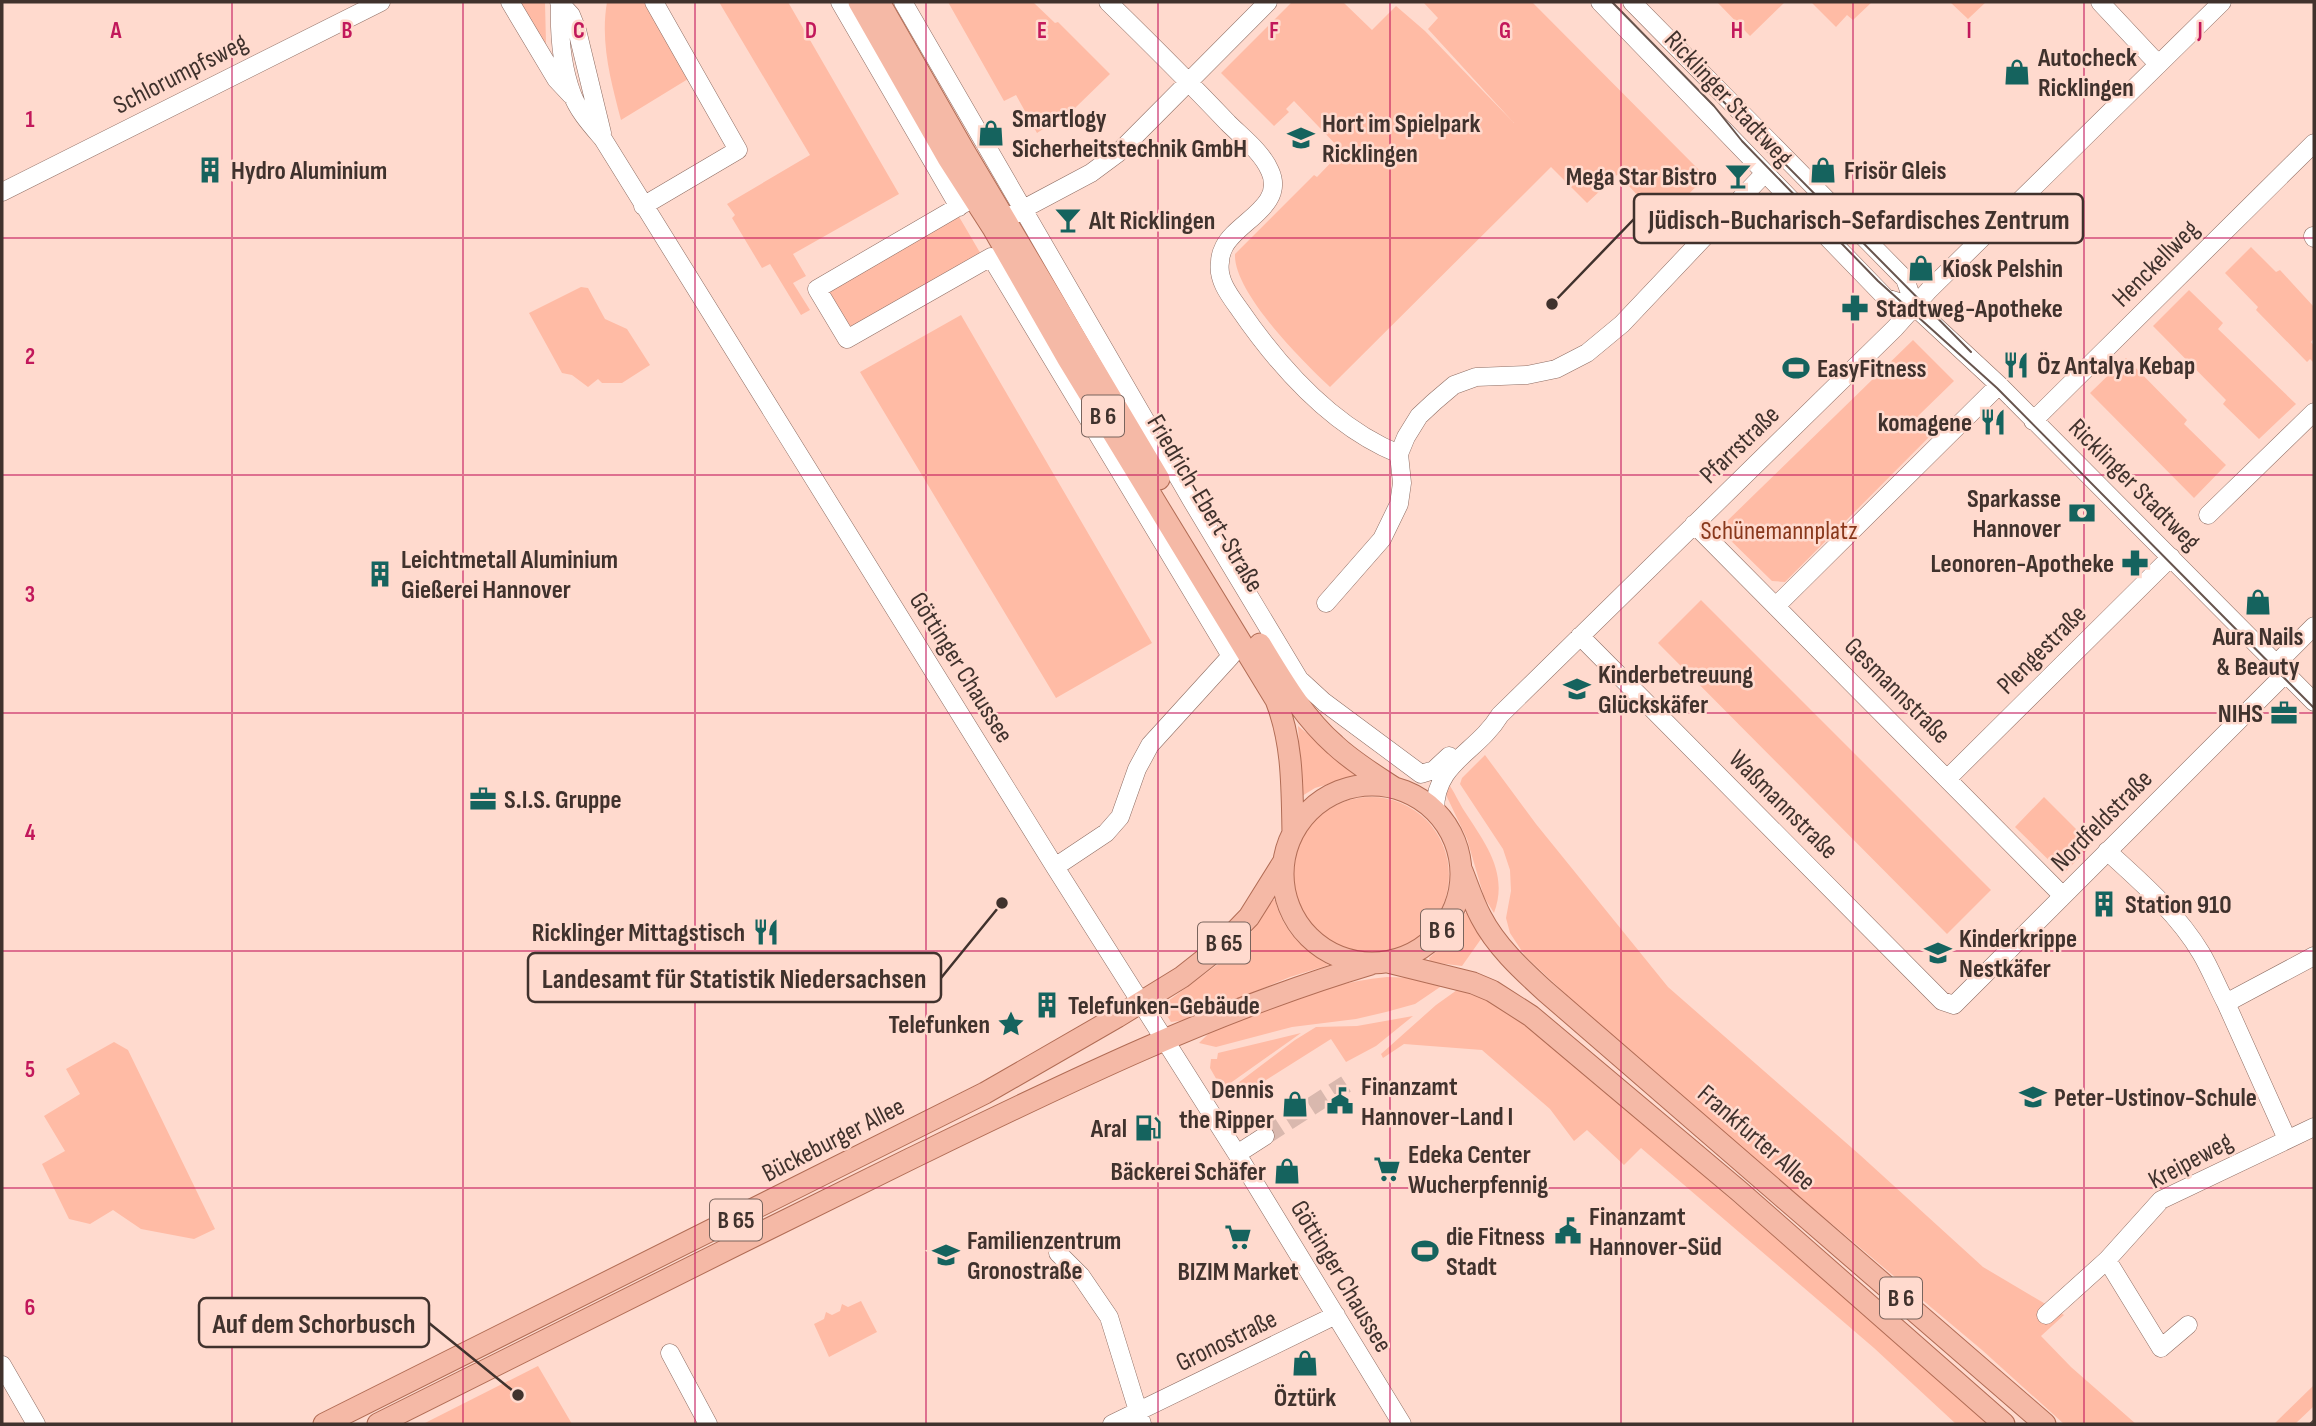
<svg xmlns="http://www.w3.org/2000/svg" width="2316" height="1426" viewBox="0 0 2316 1426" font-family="'Sofia Sans Condensed',sans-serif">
<rect width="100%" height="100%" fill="#ffdace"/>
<path fill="#ffbba5" d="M 521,2 L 545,3 L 546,43 L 539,42 L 517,5 Z
M 607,2 L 644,2 L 688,79 L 621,120 C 611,81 600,43 607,2 Z
M 719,2 L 788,2 L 899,194 L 793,254 L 806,276 L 793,283 L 810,310 L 801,315 L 770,264 L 762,268 L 732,218 L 735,215 L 727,204 L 810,155 Z
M 948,2 L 1033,2 L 1055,23 L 1058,22 L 1110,74 L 1075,108 L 1037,133 L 1016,95 L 1004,101 Z
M 1292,2 L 1343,2 L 1372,30 L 1396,6 L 1425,31 L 1514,123 L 1428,29 L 1438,18 L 1423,2 L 1532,2 L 1706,177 L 1661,221 L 1618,174 L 1587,203 L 1551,167 L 1330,387 C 1303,362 1233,292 1235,254 L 1314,175 L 1317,177 L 1342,151 L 1294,101 L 1286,109 L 1289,112 L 1274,126 L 1221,73 Z
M 1717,2 L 1785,2 L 1750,36 Z
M 1811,2 L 1872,2 L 1853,20 L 1847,15 L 1836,27 Z
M 1950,2 L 1986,2 L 1968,19 Z
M 958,215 L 982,256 L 850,332 L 826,291 Z
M 2251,247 L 2276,272 L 2280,270 L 2314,307 L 2314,338 L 2311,342 L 2314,346 L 2314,363 L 2310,359 L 2307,362 L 2256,310 L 2258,307 L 2225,273 Z
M 581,287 L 588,288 L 605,319 L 627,329 L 650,365 L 622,383 L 602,383 L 598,379 L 588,387 L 572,375 L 562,373 L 529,313 Z
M 2189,290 L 2223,323 L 2218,329 L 2296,404 L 2259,439 L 2223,404 L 2226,400 L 2153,326 Z
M 961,315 L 1152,643 L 1056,698 L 860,372 Z
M 1913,340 L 1954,381 L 1918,416 L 1933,433 L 1785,582 L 1772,581 L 1723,533 L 1722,526 Z
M 2126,358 L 2187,420 L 2184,424 L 2226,465 L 2194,498 L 2090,393 Z
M 1701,600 L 1991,890 L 1947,934 L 1658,643 Z
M 1298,726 L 1358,775 L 1315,788 L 1302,796 Z
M 1485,755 L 1536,824 L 1668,987 L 1860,1155 L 1983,1267 L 2064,1315 L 2041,1336 L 2071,1367 L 2136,1424 L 2064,1424 L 1982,1350 L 1808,1204 L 1585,1012 L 1525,956 L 1510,933 L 1506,918 L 1511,891 L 1510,870 L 1503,849 L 1460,784 L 1462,778 Z
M 1448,783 C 1454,791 1459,803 1465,812 C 1485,843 1509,873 1494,913 L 1484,897 L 1467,839 L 1447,797 L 1446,788 Z
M1293 875a78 78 0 1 1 156 0a78 78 0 1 1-156 0Z
M 2044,797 L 2092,845 L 2063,874 L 2015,827 Z
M 1268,899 L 1275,900 C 1283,931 1302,949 1329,965 L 1290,977 L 1187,1020 L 1171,1022 L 1162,1008 L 1168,1001 L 1217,965 L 1252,931 Z
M 1469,912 L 1481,939 L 1462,966 L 1430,962 L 1429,958 L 1452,937 L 1465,913 Z
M 1387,977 L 1419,978 L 1446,983 L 1415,1004 L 1386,1012 L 1356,1019 L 1292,1027 L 1216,1047 L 1199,1043 L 1210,1032 C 1267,1010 1325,982 1387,977 Z
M 1457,990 L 1486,999 L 1523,1020 L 1909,1353 L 1988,1424 L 1956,1424 L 1874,1348 L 1641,1148 L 1624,1165 L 1587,1130 L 1574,1141 L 1550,1109 L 1482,1050 L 1404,1044 L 1383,1058 L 1381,1054 L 1436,1005 Z
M 1413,1016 L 1376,1046 L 1346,1062 L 1331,1039 L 1236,1099 L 1231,1092 L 1234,1086 L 1295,1040 L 1316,1027 L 1357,1026 Z
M 1301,1033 L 1222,1089 L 1210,1068 L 1211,1059 L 1217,1059 L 1218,1053 Z
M 114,1042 L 128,1050 L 215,1229 L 194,1239 L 141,1229 L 113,1210 L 90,1224 L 69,1219 L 42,1164 L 65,1151 L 44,1116 L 80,1094 L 66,1069 Z
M 861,1301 L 877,1332 L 829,1357 L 814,1324 L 824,1319 L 826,1312 L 832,1315 L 840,1311 L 842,1304 L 848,1307 Z
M 538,1366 L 572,1424 L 423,1424 Z
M 2314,1385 L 2314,1406 L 2295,1424 L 2274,1424 Z"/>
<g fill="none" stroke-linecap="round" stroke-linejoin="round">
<path stroke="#d9b8ae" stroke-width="18" stroke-dasharray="18 9" stroke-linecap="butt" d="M 1265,1136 L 1346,1084"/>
<g stroke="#8e6d63" stroke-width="19">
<path id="minor" d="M 510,2 L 556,79 L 571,95
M 559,2 L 571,15 L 577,30 L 602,133
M 560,2 C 559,33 561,65 572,94 C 578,111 592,126 603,139 L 1055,867 L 1237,1154 L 1402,1424
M 840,2 L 959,207
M 903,2 L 1192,501 L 1299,679 L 1324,702 L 1421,774 L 1434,770 L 1449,756
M 1108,2 C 1149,42 1189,82 1228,123 C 1242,137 1262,152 1270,171 C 1286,206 1236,222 1224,247 C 1222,251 1220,258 1220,262 C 1217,280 1230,296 1240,310 C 1280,368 1332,427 1399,454
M 1600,2 L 1886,298 L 1915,307 L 1999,385 L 2314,702
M 1632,2 L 1905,279 L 1915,307
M 2100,2 L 2158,64
M 2,192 L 381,2
M 975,197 L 817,289 L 847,339 L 991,257 L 1231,656
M 643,206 L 738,150 L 654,2
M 1012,215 L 1091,173 L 1118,153 L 1268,2
M 2313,236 L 2314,238
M 2033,421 L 2314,143
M 2208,515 L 2314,412
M 1694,524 L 2063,896
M 1326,603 L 1382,539 L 1399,504 L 1402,483 L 1399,454 L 1406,437 L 1419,416 L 1434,402 L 1454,385 L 1476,377 L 1527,375 L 1556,369 L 1587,353 L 1622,324 L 1764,174
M 1776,606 L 1999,385
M 1580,636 L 1942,1001 L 1954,1005 L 2286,673
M 2276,664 L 2314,626
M 1948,778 L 2171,557
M 1435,810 C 1435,762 1477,753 1500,715 L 1895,328 L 1929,290 L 2222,2
M 2107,851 C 2141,882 2177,913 2201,953 C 2210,968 2217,986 2226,1003 L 2314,956
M 1055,867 L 1106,833 L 1120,817 L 1137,769 L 1150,745 L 1231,656
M 2226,1003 L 2287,1139
M 1237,1154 L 1265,1136
M 1058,1253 L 1081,1276 L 1109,1317 L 1142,1424
M 2107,1260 L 2161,1348 L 2188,1325
M 2046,1315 L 2107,1260 L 2161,1200 L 2314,1127
M 670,1353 L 708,1424
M 2,1365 L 36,1424
M 1112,1424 L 1336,1315"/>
</g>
<g stroke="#b16c55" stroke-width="23">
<path id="major" d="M 859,2 L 948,158 L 993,228 L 1068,359 L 1276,700 C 1293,743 1292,788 1293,833
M 879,2 L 963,149 L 1159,479
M 1260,644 C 1282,680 1303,717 1335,745 C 1352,761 1373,774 1393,787
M1283 874a89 89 0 1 1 178 0a89 89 0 1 1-178 0Z
M 1462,871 C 1468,886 1473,902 1481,917 C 1496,946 1521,969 1545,991 L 2045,1424
M 1388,962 L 1473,983 L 1492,991 L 1531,1016 L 1739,1191 L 2004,1424
M 324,1424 L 985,1093 L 1117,1017 L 1182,977 L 1220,947 L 1249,917 L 1284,861
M 378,1424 C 555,1336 732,1246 910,1159 C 1060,1086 1210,1012 1371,964"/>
</g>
<use href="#minor" stroke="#fff" stroke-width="18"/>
<use href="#major" stroke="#f5b9a6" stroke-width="21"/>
<path stroke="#68554e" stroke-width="2" d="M 1612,2 L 1714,106 L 1742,141 L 1878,281 L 1997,388 L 2314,708
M 1708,86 L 1971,352
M 2310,1424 L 2314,1420"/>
</g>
<path fill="none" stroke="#c2185b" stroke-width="2" stroke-opacity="0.55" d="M 232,2 L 232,1424M 463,2 L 463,1424M 695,2 L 695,1424M 926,2 L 926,1424M 1158,2 L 1158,1424M 1390,2 L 1390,1424M 1621,2 L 1621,1424M 1853,2 L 1853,1424M 2084,2 L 2084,1424M 2,238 L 2314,238M 2,475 L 2314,475M 2,713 L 2314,713M 2,951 L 2314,951M 2,1188 L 2314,1188"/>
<defs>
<g id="shop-bare" transform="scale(2.1)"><path d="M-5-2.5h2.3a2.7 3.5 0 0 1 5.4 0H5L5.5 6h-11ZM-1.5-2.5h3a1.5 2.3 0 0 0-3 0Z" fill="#15635e" stroke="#ffdace" stroke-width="2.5" paint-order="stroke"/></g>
<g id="school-bare" transform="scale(2.1)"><path d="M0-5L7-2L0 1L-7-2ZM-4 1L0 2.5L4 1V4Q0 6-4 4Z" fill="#15635e" stroke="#ffdace" stroke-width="2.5" paint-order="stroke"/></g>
<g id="building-bare" transform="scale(2.1)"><path d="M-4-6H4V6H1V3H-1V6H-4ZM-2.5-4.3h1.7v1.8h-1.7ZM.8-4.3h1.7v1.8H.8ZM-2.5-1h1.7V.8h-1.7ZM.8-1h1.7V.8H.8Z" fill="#15635e" stroke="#ffdace" stroke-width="2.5" paint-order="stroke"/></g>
<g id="bar-bare" transform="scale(2.1)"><path d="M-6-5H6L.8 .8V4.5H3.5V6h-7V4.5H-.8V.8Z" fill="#15635e" stroke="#ffdace" stroke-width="2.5" paint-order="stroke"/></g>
<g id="pharmacy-bare" transform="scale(2.1)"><path d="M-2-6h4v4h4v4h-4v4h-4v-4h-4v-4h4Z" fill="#15635e" stroke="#ffdace" stroke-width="2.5" paint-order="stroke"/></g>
<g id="restaurant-bare" transform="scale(2.1)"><path d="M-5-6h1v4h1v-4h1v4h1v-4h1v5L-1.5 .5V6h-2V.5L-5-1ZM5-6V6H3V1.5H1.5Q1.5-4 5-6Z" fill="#15635e" stroke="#ffdace" stroke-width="2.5" paint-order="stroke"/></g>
<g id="stadium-bare" transform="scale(2.1)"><path d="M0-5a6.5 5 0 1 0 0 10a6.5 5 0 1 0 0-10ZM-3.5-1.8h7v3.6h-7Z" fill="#15635e" stroke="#ffdace" stroke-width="2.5" paint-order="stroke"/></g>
<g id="bank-bare" transform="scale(2.1)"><path d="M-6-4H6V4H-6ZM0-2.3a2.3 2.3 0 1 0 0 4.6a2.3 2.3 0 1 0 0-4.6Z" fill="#15635e" stroke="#ffdace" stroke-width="2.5" paint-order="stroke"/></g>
<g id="office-bare" transform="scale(2.1)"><path d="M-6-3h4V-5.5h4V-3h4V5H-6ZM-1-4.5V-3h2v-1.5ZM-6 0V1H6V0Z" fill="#15635e" stroke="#ffdace" stroke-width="2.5" paint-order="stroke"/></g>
<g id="sight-bare" transform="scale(2.1)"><path d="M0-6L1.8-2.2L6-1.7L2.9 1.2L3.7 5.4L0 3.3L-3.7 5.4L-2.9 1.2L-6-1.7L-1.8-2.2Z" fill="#15635e" stroke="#ffdace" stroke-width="2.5" paint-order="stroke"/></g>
<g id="civic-bare" transform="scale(2.1)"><path d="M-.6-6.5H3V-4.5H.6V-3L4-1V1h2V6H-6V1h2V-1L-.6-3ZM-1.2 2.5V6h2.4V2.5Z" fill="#15635e" stroke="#ffdace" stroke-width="2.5" paint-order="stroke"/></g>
<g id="fuel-bare" transform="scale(2.1)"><path d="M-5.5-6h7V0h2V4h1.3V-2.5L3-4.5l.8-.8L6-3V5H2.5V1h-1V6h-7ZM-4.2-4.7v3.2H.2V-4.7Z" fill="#15635e" stroke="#ffdace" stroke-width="2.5" paint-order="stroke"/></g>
<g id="supermarket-bare" transform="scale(2.1)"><path d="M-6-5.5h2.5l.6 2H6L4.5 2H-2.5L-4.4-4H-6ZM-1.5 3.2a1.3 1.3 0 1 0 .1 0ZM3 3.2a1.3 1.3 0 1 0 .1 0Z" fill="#15635e" stroke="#ffdace" stroke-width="2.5" paint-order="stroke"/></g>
</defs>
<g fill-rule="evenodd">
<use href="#shop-bare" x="2017" y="72"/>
<use href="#shop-bare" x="991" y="133"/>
<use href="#school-bare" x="1301" y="138"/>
<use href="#building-bare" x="210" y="170"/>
<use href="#shop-bare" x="1823" y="170"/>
<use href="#bar-bare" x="1738" y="176"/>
<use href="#bar-bare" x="1068" y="220"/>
<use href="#shop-bare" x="1921" y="268"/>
<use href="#pharmacy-bare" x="1855" y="308"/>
<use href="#restaurant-bare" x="2016" y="365"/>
<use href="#stadium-bare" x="1796" y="368"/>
<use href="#restaurant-bare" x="1993" y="422"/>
<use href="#bank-bare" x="2082" y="513"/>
<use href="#pharmacy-bare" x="2135" y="563"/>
<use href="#building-bare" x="380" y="574"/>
<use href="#shop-bare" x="2258" y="602"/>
<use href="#school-bare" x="1577" y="689"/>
<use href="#office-bare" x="2284" y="713"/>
<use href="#office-bare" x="483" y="799"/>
<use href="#building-bare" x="2104" y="904"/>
<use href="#restaurant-bare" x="766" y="932"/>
<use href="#school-bare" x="1938" y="953"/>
<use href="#building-bare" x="1047" y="1005"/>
<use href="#sight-bare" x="1011" y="1024"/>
<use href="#school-bare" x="2033" y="1097"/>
<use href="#civic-bare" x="1340" y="1101"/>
<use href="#shop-bare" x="1295" y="1104"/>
<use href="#fuel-bare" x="1148" y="1128"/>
<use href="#supermarket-bare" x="1387" y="1169"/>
<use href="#shop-bare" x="1287" y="1171"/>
<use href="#civic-bare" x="1568" y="1231"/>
<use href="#supermarket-bare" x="1238" y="1237"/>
<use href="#stadium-bare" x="1425" y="1251"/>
<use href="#school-bare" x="946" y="1255"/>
<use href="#shop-bare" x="1305" y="1363"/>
</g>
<g text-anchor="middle" stroke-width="5" stroke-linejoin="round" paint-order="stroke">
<g fill="#ffdace" stroke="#79645d" stroke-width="2">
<rect x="1082" y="395.5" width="42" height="41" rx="5"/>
<rect x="1421" y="909.5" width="42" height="41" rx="5"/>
<rect x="1198" y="922.5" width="52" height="41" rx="5"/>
<rect x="710" y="1199.5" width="52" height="41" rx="5"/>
<rect x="1880" y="1277.5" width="42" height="41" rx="5"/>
</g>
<g font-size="24" font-weight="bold" fill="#40322d">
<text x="1103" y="424">B 6</text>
<text x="1442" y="938">B 6</text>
<text x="1224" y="951">B 65</text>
<text x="736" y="1228">B 65</text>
<text x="1901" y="1306">B 6</text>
</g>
<g font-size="26" font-weight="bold" fill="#40322d" stroke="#ffdace" text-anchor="start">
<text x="2038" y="66">Autocheck<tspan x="2038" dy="30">Ricklingen</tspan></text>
<text x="1012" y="127">Smartlogy<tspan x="1012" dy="30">Sicherheitstechnik GmbH</tspan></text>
<text x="1322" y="132">Hort im Spielpark<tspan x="1322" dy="30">Ricklingen</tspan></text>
<text x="231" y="179">Hydro Aluminium</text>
<text x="1844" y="179">Frisör Gleis</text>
<text x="1717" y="185" text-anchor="end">Mega Star Bistro</text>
<text x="1089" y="229">Alt Ricklingen</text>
<text x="1942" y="277">Kiosk Pelshin</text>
<text x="1876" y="317">Stadtweg-Apotheke</text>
<text x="2037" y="374">Öz Antalya Kebap</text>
<text x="1817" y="377">EasyFitness</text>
<text x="1972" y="431" text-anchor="end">komagene</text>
<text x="2061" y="507" text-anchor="end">Sparkasse<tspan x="2061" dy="30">Hannover</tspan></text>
<text x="401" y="568">Leichtmetall Aluminium<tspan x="401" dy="30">Gießerei Hannover</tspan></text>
<text x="2114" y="572" text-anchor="end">Leonoren-Apotheke</text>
<text x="2258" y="645" text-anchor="middle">Aura Nails<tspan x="2258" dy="30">&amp; Beauty</tspan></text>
<text x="1598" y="683">Kinderbetreuung<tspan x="1598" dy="30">Glückskäfer</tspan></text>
<text x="2263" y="722" text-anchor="end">NIHS</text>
<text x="504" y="808">S.I.S. Gruppe</text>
<text x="2125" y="913">Station 910</text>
<text x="745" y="941" text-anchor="end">Ricklinger Mittagstisch</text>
<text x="1959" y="947">Kinderkrippe<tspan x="1959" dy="30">Nestkäfer</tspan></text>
<text x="1068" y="1014">Telefunken-Gebäude</text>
<text x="990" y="1033" text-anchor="end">Telefunken</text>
<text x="1361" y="1095">Finanzamt<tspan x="1361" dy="30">Hannover-Land I</tspan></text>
<text x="1274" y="1098" text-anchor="end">Dennis<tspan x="1274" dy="30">the Ripper</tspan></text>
<text x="2054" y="1106">Peter-Ustinov-Schule</text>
<text x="1127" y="1137" text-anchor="end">Aral</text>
<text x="1408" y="1163">Edeka Center<tspan x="1408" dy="30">Wucherpfennig</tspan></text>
<text x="1266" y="1180" text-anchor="end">Bäckerei Schäfer</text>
<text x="1589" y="1225">Finanzamt<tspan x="1589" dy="30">Hannover-Süd</tspan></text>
<text x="1446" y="1245">die Fitness<tspan x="1446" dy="30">Stadt</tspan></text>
<text x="967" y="1249">Familienzentrum<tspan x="967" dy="30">Gronostraße</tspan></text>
<text x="1238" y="1280" text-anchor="middle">BIZIM Market</text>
<text x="1305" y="1406" text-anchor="middle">Öztürk</text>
</g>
<g font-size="26" fill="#40322d" stroke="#ffdace">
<text transform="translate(180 73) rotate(-27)" y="9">Schlorumpfsweg</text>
<text transform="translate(1729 98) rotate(47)" y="9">Ricklinger Stadtweg</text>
<text transform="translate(2155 263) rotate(-45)" y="9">Henckellweg</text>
<text transform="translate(1739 444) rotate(-44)" y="9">Pfarrstraße</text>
<text transform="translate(2135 484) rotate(45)" y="9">Ricklinger Stadtweg</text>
<text transform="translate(1206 503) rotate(59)" y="9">Friedrich-Ebert-Straße</text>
<text transform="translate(2041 649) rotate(-45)" y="9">Plengestraße</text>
<text transform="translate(962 667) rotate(58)" y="9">Göttinger Chaussee</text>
<text transform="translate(1898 690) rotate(45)" y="9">Gesmannstraße</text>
<text transform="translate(1784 804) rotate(45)" y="9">Waßmannstraße</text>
<text transform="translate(2101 820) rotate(-45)" y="9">Nordfeldstraße</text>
<text transform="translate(1757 1137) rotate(41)" y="9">Frankfurter Allee</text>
<text transform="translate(833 1139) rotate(-27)" y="9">Bückeburger Allee</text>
<text transform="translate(2190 1160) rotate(-28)" y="9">Kreipeweg</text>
<text transform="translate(1342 1276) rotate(59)" y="9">Göttinger Chaussee</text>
<text transform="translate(1226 1340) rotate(-26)" y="9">Gronostraße</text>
</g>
<g font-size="26" fill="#89381c" stroke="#ffdace">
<text x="1779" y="539">Schünemannplatz</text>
</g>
</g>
<g font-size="23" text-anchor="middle" font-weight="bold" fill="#c2185b" stroke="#ffdace" stroke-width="5" stroke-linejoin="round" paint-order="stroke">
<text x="116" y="38">A</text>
<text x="347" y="38">B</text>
<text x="579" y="38">C</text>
<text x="811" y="38">D</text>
<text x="1042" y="38">E</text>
<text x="1274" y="38">F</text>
<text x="1505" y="38">G</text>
<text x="1737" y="38">H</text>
<text x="1969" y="38">I</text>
<text x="2200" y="38">J</text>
<text x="30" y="127">1</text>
<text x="30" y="364">2</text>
<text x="30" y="602">3</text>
<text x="30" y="840">4</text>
<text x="30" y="1077">5</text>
<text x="30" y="1315">6</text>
</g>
<path fill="none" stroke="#40322d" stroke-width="2.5" d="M1552 304L1634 219M1002 903L941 978M518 1395L429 1323"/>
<g fill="#40322d" stroke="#ffdace" stroke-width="2.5">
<circle cx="1552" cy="304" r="7"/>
<circle cx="1002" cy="903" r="7"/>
<circle cx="518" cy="1395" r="7"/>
</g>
<g fill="#ffdace" stroke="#40322d" stroke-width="2.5">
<rect x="1634" y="194" width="449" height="49" rx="7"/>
<rect x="528" y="953" width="413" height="49" rx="7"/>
<rect x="199" y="1298" width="230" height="49" rx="7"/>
</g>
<g font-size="28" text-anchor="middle" font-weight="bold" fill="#40322d">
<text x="1859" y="229">Jüdisch-Bucharisch-Sefardisches Zentrum</text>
<text x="734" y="988">Landesamt für Statistik Niedersachsen</text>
<text x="314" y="1333">Auf dem Schorbusch</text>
</g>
<rect width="2316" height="1426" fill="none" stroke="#40322d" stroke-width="7"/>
</svg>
